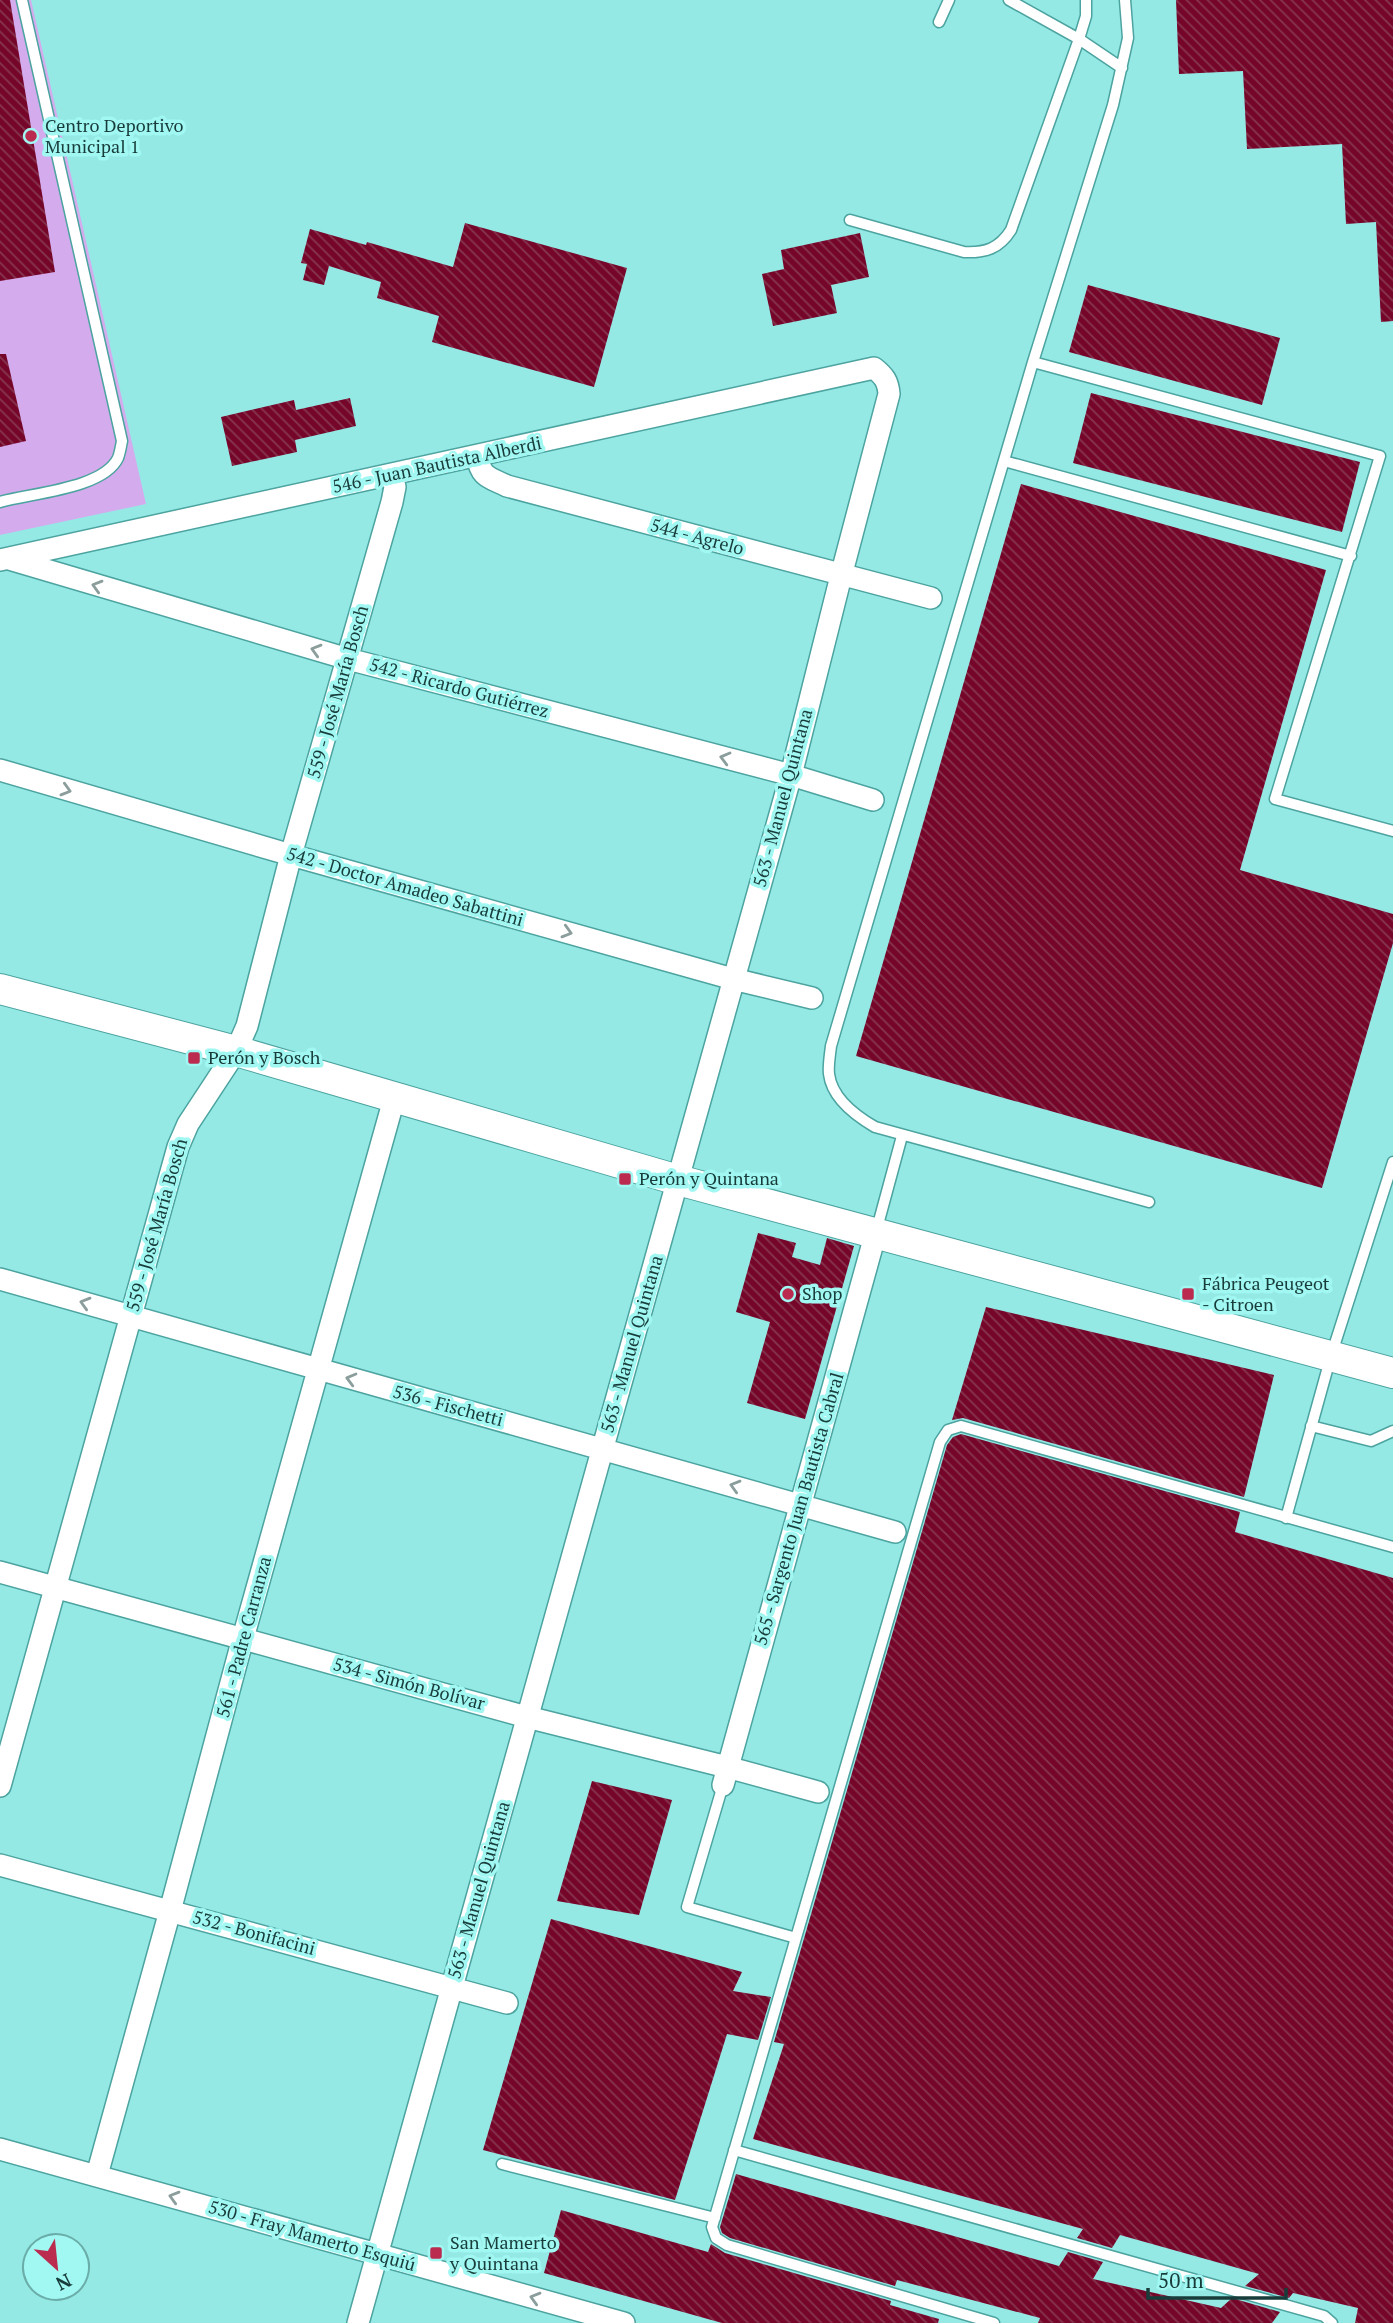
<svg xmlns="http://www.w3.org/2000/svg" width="1393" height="2323" viewBox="0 0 1393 2323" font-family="'PT Serif',serif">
<defs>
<pattern id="building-back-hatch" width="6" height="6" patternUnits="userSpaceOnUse" patternTransform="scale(1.75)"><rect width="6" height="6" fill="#75062a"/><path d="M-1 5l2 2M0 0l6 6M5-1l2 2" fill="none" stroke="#863650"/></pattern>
</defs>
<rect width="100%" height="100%" fill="#94e9e5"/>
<path fill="#d4acee" d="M 0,0 L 31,0 L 146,504 L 0,535 Z"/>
<path fill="url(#building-back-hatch)" d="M 0,0 L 10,0 L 55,272 L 0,281 Z
M 1176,0 L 1393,0 L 1393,321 L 1381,322 L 1376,222 L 1346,224 L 1342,144 L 1247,149 L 1243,71 L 1179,74 Z
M 465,223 L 627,268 L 594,387 L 432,342 L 439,316 L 377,298 L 381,282 L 329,266 L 324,285 L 303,280 L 307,264 L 301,263 L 310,229 L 366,245 L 367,242 L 453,267 Z
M 860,233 L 869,277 L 831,285 L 837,313 L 773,326 L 762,274 L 784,269 L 781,250 Z
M 1088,285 L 1280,338 L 1262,405 L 1069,352 Z
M 0,354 L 6,354 L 26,441 L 0,447 Z
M 1091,393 L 1360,462 L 1342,532 L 1073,463 Z
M 350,398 L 356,426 L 295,440 L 297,452 L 232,466 L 221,417 L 294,400 L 296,410 Z
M 1021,484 L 1326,570 L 1240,870 L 1393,914 L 1393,943 L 1322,1188 L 856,1056 Z
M 758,1233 L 796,1243 L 792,1257 L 820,1265 L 827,1238 L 854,1246 L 805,1419 L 747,1403 L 770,1322 L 736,1312 Z
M 986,1307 L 1274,1375 L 1244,1497 L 963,1418 L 952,1420 Z
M 961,1434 L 1240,1512 L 1235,1532 L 1393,1578 L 1393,2323 L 1355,2323 L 1358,2308 L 1293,2293 L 1289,2298 L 1245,2286 L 1259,2274 L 1120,2235 L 1112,2248 L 1077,2238 L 1083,2229 L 753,2139 L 784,2044 L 774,2042 L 947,1445 L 953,1437 Z
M 592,1781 L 672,1800 L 639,1915 L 557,1901 Z
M 551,1919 L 742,1972 L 733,1991 L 771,1997 L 758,2040 L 727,2034 L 675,2200 L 483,2150 Z
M 736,2174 L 1059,2266 L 1068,2252 L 1103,2262 L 1093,2279 L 1221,2308 L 1232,2298 L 1280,2312 L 1272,2323 L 1038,2323 L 1040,2318 L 897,2280 L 895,2286 L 730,2238 L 722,2233 L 720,2227 Z
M 561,2210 L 708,2252 L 711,2244 L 725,2253 L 891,2301 L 890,2305 L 939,2319 L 938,2323 L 722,2323 L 544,2273 Z"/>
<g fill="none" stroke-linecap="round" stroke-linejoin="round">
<g stroke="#4ca39f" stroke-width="13">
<path id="lane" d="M 1009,0 L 1079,39 L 1122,68
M 1125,0 L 1128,38 L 1113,105 L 1033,362 L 831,1046 C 830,1055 828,1066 829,1074 C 832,1099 856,1116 875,1127 L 1149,1202
M 939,22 L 949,0
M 850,220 L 964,252 C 985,253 999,249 1011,230 L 1079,39 L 1086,16 L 1086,0
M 1033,362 L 1380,456 L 1275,799 L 1393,831
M 1004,461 L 1351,556
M 0,502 C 31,493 103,489 118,458 C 120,453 121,446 122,441 L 22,0
M 876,1232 L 902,1136
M 1311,1426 L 1371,1441 L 1393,1431
M 1286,1518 L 1331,1356 L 1393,1162
M 723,1785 L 687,1907 L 796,1938
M 734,2150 L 1324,2316 L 1332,2323
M 502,2164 L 715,2218
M 994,2323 L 727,2245 L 716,2238 L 712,2227 L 940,1442 L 948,1430 L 961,1426 L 1393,1547"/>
</g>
<g stroke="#4ca39f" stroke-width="24">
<path id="street" d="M 477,456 C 481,478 489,477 507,486 L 931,598
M 9,559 L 348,659 L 791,775 L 873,800
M 0,560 L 874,368 C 884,376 888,381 889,394 L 841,576 L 791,775 L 358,2323
M 0,770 L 291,855 L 733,979 L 812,998
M 0,1279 L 895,1532
M 0,1572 L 527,1717 L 727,1767 L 818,1792
M 723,1785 L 876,1232
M 0,1786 L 178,1147 L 188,1124 L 236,1051 L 247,1026 L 291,855 L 392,502 L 395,487 L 392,475
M 0,1865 L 507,2003
M 0,2149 L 624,2323
M 97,2175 L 170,1911 L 243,1638 L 394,1099"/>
</g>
<g stroke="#4ca39f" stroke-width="32">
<path id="secondary" d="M 0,989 L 236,1051 L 678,1180 L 1393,1373"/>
</g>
<use href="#lane" stroke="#fff" stroke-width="10"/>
<use href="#street" stroke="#fff" stroke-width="21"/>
<use href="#secondary" stroke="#fff" stroke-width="30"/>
</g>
<defs><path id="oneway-chevron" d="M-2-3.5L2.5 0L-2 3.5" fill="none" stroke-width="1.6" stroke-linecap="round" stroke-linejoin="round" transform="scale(1.75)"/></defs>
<g stroke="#8b9e9c">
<use href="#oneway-chevron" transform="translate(97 586) rotate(-164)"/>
<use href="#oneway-chevron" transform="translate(316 650) rotate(-164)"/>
<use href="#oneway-chevron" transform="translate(725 758) rotate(-165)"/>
<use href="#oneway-chevron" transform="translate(66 790) rotate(16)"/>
<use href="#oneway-chevron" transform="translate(567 932) rotate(16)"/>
<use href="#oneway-chevron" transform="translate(85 1303) rotate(-164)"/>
<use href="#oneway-chevron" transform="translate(351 1379) rotate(-165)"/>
<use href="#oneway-chevron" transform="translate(735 1486) rotate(-164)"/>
<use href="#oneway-chevron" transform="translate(174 2197) rotate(-164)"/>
<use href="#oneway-chevron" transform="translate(535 2298) rotate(-164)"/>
</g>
<g fill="#bb2b4f" stroke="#a1f7f2" stroke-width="2.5">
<circle cx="31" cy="136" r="7"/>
<rect x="187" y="1051" width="14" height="14" rx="3.5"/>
<rect x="618" y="1172" width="14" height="14" rx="3.5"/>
<circle cx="788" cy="1294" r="7"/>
<rect x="1181" y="1287" width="14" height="14" rx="3.5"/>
<rect x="429" y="2246" width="14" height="14" rx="3.5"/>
</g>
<g text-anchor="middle" stroke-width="7" stroke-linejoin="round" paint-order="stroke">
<g font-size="18" fill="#173c3a" stroke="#a1f7f2" text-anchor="start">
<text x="45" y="132">Centro Deportivo<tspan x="45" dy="21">Municipal 1</tspan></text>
<text x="208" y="1064">Perón y Bosch</text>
<text x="639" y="1185">Perón y Quintana</text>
<text x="1202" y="1290">Fábrica Peugeot<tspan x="1202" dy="21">- Citroen</tspan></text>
<text x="802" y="1300">Shop</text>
<text x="450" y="2249">San Mamerto<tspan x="450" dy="21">y Quintana</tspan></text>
</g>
<g font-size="18" fill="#173c3a" stroke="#a1f7f2">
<text transform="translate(437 465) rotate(-12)" y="6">546 - Juan Bautista Alberdi</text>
<text transform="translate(697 537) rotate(15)" y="6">544 - Agrelo</text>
<text transform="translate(459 688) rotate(15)" y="6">542 - Ricardo Gutiérrez</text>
<text transform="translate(338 692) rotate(-74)" y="6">559 - José María Bosch</text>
<text transform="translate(783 798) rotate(-75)" y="6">563 - Manuel Quintana</text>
<text transform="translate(405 887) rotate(16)" y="6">542 - Doctor Amadeo Sabattini</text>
<text transform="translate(157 1225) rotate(-74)" y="6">559 - José María Bosch</text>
<text transform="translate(632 1344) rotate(-74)" y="6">563 - Manuel Quintana</text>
<text transform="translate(448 1406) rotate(15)" y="6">536 - Fischetti</text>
<text transform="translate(799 1509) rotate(-74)" y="6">565 - Sargento Juan Bautista Cabral</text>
<text transform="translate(244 1637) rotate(-75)" y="6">561 - Padre Carranza</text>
<text transform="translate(409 1684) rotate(15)" y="6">534 - Simón Bolívar</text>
<text transform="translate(479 1890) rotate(-74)" y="6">563 - Manuel Quintana</text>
<text transform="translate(254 1933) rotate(15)" y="6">532 - Bonifacini</text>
<text transform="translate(312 2236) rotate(16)" y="6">530 - Fray Mamerto Esquiú</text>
</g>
</g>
<g transform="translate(56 2267) rotate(153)"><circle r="33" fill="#a1f7f2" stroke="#6aaca8" stroke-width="2"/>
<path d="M0-5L12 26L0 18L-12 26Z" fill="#bb2b4f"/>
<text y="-10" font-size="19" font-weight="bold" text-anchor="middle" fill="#173c3a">N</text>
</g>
<path d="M1148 2288v10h138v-10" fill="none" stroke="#173c3a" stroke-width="3.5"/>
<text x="1158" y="2288" font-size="21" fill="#173c3a" stroke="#a1f7f2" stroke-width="5" paint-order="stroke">50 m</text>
</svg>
